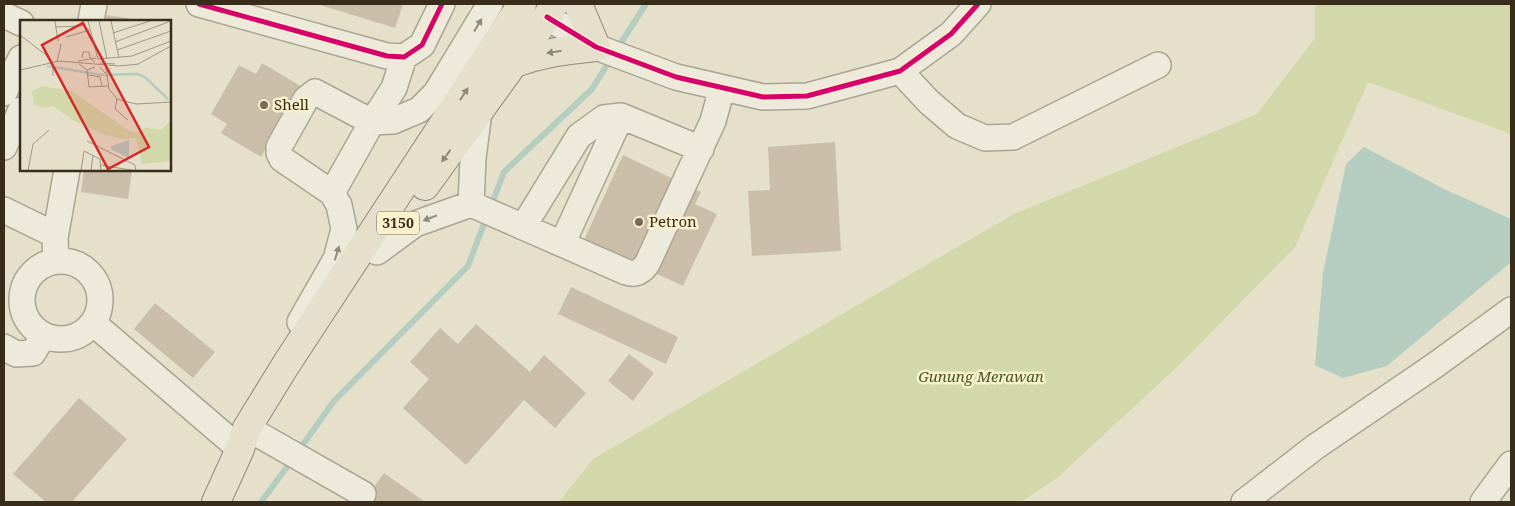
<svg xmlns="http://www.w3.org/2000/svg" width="1515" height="506" viewBox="0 0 1515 506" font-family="'Noto Serif',serif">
<rect width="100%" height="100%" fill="#e5e0c9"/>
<path fill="#d2d8a9" d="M 1315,4 L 1511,4 L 1511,134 L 1368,82 L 1295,247 L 1177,367 L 1057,478 L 1021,502 L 559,502 L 593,459 L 1014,214 L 1257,114 L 1315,38 Z"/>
<path fill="#b5ccc0" d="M 1364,147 L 1444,189 L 1511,219 L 1511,262 L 1387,366 L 1343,378 L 1315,365 L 1323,273 L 1346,164 Z"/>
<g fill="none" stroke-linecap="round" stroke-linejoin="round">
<path stroke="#b5ccc0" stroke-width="6" d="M 617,49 L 646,4
M 491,206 L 504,172 L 592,89 L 612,57
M 299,450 L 334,401 L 468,266 L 487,216
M 261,502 L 293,459"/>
</g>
<path fill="#cabea9" d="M 317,4 L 403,4 L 395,28 Z
M 106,15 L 140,20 L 140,21 L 105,21 Z
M 262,63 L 302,87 L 261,157 L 221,133 L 227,124 L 211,114 L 239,65 L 256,74 Z
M 835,142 L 841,251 L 752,256 L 748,191 L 770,190 L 768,147 Z
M 623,155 L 701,192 L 695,204 L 717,214 L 683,286 L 584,240 Z
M 84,170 L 132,170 L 128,199 L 81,192 Z
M 571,287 L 678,337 L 666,364 L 558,314 Z
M 155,303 L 215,352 L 193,378 L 134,329 Z
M 476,324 L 530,372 L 544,355 L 586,393 L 555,428 L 524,400 L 466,465 L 403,408 L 429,379 L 410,362 L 440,328 L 458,344 Z
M 629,354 L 654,373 L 633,401 L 608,381 Z
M 79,398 L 127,439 L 72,502 L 46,502 L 13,474 Z
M 384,473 L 425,502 L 363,502 Z"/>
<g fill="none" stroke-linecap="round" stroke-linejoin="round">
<g stroke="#aaa493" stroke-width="28">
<path id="minor" d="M 199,4 L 387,56 L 404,57 L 422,45 L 442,4
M 4,15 L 21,23
M 547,17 L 596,47 L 676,77 L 763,97 L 807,96 L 900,71 L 951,34 L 978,4
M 91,21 L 94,4
M 900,71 L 929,102 L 957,126 L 985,138 L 1013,137 L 1158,65
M 4,93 L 21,58
M 4,147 L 21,110
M 332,193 L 372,122 L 394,88 L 404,57
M 471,204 L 626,272 C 635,275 641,272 647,264 L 713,121 L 722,88
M 4,210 L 49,232 L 55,238 L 56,261
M 523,227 L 579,136 L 604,118 L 621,116 L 701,149
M 55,238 L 67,170
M 562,244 L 621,116
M 377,252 L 415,224 L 471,204 L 473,158 L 479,112
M22 300a39 39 0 1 1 78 0a39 39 0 1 1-78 0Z
M 300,322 L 336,259 L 344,229 L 339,205 L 332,193 L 282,159 L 279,153 L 279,147 L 306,99 L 315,92 L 372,122 L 393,121 L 419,110 L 436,93 L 490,4
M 93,323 L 240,449
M 4,347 L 16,354 L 33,353 L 43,336
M 247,428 L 363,494
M 1244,502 L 1315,447 L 1434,366 L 1511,310
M 1483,502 L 1511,464"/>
</g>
<g stroke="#8f897a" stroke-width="30">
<path id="major" d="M 513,64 C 540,53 568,50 596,47 L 578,4
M 425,186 L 547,17 L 554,4
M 216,502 L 240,449 L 247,428 L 287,363 L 522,4"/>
</g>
<use href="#minor" stroke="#ede9db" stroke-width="25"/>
<use href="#major" stroke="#e5e0cc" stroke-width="28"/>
<g stroke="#f9f0cd" stroke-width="8">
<path id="cycleway" d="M 199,4 L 387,56 L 404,57 L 422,45 L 442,4
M 547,17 L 596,47 L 676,77 L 763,97 L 807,96 L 900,71 L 951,34 L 978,4"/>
</g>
<use href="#cycleway" stroke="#d6006c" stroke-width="5"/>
</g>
<defs><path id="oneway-solid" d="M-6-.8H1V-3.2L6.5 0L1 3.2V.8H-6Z" transform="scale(1.25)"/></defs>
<g fill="#948a7a">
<use href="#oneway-solid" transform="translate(478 25) rotate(-59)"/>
<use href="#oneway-solid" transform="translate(430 218) rotate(159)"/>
<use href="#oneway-solid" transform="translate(337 253) rotate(-73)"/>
</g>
<g fill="#908673">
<use href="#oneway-solid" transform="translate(554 52) rotate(171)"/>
<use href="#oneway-solid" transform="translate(464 94) rotate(-57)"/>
<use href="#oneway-solid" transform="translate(446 156) rotate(126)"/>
</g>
<g fill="#766b57" stroke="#f9f0cd" stroke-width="2">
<circle cx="264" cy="105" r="5"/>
<circle cx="639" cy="222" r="5"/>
</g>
<g text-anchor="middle" stroke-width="5" stroke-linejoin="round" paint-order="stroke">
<rect fill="#f9f0cd" stroke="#736750" stroke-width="1" x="377" y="211.5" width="42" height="23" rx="4"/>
<g font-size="14" font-weight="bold" fill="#3a2c1a">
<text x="398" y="228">3150</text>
</g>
<g font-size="15" fill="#3a2c1a" stroke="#f9f0cd" text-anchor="start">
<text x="274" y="110">Shell</text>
<text x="649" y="227">Petron</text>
</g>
<g font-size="15" font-style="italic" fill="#44581f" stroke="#f9f0cd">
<text x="981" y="382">Gunung Merawan</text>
</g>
</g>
<g transform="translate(20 20)">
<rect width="151" height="151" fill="#e5e0c9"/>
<path d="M 22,66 L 52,71 L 109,111 L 118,112 L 126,107 L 141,110 L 151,101 L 151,141 L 122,144 L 116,118 L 100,119 L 85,115 L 54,101 L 33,86 L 24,88 L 14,84 L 12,71 Z" fill="#d2d8a9"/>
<path d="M 109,120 L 109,138 L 91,129 L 91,126 Z" fill="#b5ccc0"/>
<path fill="none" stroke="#b5ccc0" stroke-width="2.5" d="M 27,46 L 82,55 L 117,54 L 125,57 L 148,79"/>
<path fill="none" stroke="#a19883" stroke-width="1" d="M 35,1 L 38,21M 68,1 L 78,39 L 112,36 L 151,21M 79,1 L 87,39M 91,1 L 99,38M 35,7 L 62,6 L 62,1M 93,13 L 130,1M 0,15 L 26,35 L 33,45 L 33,56M 46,17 L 70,10M 95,22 L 151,1M 97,30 L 151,11M 62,38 L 63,32 L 69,32 L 70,38 L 75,42M 58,41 L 76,38M 37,42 L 41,24M 80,43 L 95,44M 59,44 L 67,50 L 75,47M 118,44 L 151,26M 80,47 L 85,53 L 91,48M 86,48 L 89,69 L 97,79 L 116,84 L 151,82M 0,50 L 39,41 L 99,46 L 119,44M 67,50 L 69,67 L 88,66M 68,55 L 80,57 L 82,66M 97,79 L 95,89 L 108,100M 67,121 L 115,145 L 116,151M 81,145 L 116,151M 8,151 L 13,124 L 29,110M 61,151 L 64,131 L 80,139 L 81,151M 71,151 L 73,135"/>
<path fill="#d62828" fill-opacity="0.15" stroke="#d62828" stroke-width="2.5" d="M 63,3 L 129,127 L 88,149 L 22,25 Z"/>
<rect width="151" height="151" fill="none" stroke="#3a2c1a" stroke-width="2.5"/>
</g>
<rect width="1515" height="506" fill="none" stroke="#3a2c1a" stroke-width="10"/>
</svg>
